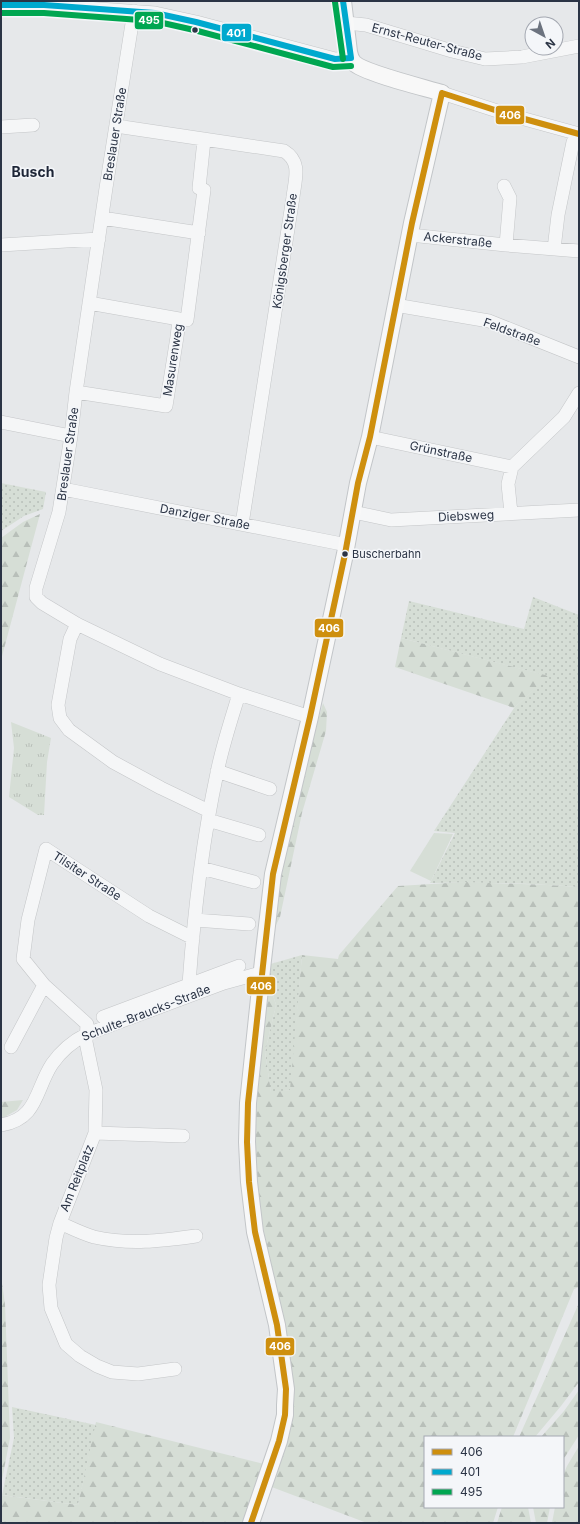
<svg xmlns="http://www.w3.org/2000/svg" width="580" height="1524" viewBox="0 0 580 1524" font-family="Inter,sans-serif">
<defs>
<pattern id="grass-dots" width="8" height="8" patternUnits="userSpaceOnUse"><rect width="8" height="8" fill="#d6ded6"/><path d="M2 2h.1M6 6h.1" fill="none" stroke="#b8bfb9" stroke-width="1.8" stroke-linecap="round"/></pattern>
<pattern id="forest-firs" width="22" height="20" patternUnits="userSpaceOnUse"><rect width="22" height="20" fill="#d6ded6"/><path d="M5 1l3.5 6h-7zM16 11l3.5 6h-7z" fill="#b8bfb9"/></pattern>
<pattern id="park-tufts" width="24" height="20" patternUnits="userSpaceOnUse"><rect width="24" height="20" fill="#d6ded6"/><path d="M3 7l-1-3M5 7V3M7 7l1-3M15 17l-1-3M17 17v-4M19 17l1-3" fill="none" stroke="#b8bfb9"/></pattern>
</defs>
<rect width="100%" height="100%" fill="#e6e8ea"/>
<path fill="url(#grass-dots)" d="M 1,483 L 46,492 L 43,509 L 24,516 L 1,531 Z
M 533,597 L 579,615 L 579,887 C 530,883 480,882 430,883 L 455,833 L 434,831 L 514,708 L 548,676 L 401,638 L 409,601 L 524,629 Z
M 302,955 L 291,1090 L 271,1093 L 265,1052 L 276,1005 C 274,998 272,990 265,987 L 267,965 Z
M 12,1407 L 96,1425 L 78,1505 L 2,1495 L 14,1438 Z"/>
<path fill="url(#forest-firs)" d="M 40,514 L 1,660 L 1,538 L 23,522 Z
M 401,638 L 549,676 L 514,708 L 395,667 Z
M 323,703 L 327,712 L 326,731 L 302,813 L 280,917 L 275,927 L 275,890 L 293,810 Z
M 465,882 L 548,885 L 579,887 L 579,1287 L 574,1289 L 513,1437 L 425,1437 L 425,1507 L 498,1507 L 493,1523 L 367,1523 L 269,1486 L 278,1471 L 287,1434 L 269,1261 L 254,1173 L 255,1103 L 265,987 C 272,990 274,998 276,1005 L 265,1052 L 271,1092 L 290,1090 L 302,955 L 338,959 L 339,955 L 398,886 Z
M 23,1100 L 17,1110 L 1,1119 L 1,1102 Z
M 1,1276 L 5,1304 L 10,1438 L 1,1485 Z
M 579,1303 L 579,1382 L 561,1406 L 535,1437 L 519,1437 Z
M 579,1390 L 579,1435 L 563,1460 L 563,1437 L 541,1437 L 564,1411 Z
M 96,1422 L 264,1464 L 243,1523 L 1,1523 L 1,1495 L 78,1505 Z
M 579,1446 L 579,1523 L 552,1523 L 555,1507 L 563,1507 L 563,1475 L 567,1466 Z
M 502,1507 L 528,1507 L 531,1523 L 497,1523 Z
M 533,1507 L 550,1507 L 547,1523 L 536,1523 Z"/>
<path fill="url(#park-tufts)" d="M 11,722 L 51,738 L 47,762 L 44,815 L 38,815 L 9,797 L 14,748 Z"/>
<path fill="#d6ded6" d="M 434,833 L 453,834 L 431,881 L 410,871 Z"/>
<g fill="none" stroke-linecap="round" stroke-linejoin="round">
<g stroke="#c4c6c8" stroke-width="14">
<path id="minor" d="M 1,5 L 44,5 L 155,13 L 196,22 L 335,59 L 351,58
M 134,11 L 106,188 L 76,392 L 71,436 L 59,512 L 36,588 L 36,597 L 42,603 L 77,624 L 160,664 L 239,694 L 310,717
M 346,23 L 366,25 L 452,51 L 485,59 L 522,57 L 579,46
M 442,93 L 510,115 L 579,134
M 116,126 L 284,151 C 302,162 295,179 293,197 L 242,524
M 1,127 L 33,125
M 504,186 L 510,198 L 506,245
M 102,218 L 199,233
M 410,235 L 506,245 L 579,251
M 1,245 L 99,239
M 554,249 L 558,215 L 573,142
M 89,303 L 179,319
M 395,305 L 489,321 L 579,357
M 76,392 L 166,406 L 177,337 L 179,319 L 187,320 L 204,190 L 199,188 L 204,140
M 1,422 L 71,436
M 370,437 L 512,467
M 63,489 L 347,545
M 353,512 L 391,520 L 579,510
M 511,513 L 508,484 L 512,467 L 564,417 L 579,393
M 77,624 L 70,639 L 58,705 L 60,718 L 69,730 L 113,762 L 161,788 L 209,811
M 217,771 L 270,789
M 208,820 L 259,835
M 201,868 L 254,882
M 195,920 L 249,924
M 189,984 C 194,913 202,843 217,773 C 222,747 231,720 239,694
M 103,1017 L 239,966
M 11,1047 L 44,985
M 1,1125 C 38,1119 35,1090 52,1064 C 61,1051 73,1041 87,1034 L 224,983 L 261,973
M 95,1133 L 183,1136
M 60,1223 C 71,1228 83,1234 94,1237 C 130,1245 160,1241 196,1236
M 175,1369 L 138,1374 L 112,1372 L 97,1366 L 80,1356 L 66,1344 L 51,1308 L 49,1285 L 56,1238 L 60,1223 L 95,1133 L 96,1090 L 86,1042 L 87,1024 L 44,985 L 23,959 L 28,920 L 46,849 L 149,916 L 193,938"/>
</g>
<g stroke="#c2c5c8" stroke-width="18">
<path id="major" d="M 251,1523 L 279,1441 L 285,1415 L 285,1405 L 286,1389 L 277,1325 L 255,1232 L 249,1182 L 247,1142 L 248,1103 L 263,960 L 273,874 L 310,717 L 345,554 L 358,483 L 370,437 L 412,223 L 442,93 C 426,88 364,73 354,63 C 351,60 350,57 349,52 L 343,1"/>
</g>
<use href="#minor" stroke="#f5f6f7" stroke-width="13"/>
<use href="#major" stroke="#f8f8f8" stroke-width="16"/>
<g stroke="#f4f6f9" stroke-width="9">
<path id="bus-1" d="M 442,93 L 510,115 L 579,134
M 251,1523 L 279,1441 L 285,1415 L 286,1389 L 277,1325 L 255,1232 L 249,1182 L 247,1142 L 248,1103 L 273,874 L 310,717 L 345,554 L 358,483 L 370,437 L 412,223 L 442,93"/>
</g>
<g stroke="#f4f6f9" stroke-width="9">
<path id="bus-2" d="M 343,1 L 351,58
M 1,5 L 44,5 L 155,13 L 196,22 L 335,59 L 351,58"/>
</g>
<g stroke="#f4f6f9" stroke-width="9">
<path id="bus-3" d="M 335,2 L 343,59
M 1,13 L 44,13 L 154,21 L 194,30 L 333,67 L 351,66"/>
</g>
<use href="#bus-1" stroke="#ce8f0e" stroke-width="6"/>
<use href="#bus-2" stroke="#00a9ce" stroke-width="6"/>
<use href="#bus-3" stroke="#00a651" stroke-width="6"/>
</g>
<g fill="#2b3445" stroke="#f4f6f9" stroke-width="1.5">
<circle cx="195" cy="30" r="3.5"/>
<circle cx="345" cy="554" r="3.5"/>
</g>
<g text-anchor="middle" stroke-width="3" stroke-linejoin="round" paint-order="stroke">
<g font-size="11" fill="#2b3445" stroke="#f4f6f9" text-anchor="start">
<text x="352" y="558">Buscherbahn</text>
</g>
<g font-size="12" fill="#2b3445" stroke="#f4f6f9">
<text transform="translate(427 42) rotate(15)" y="4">Ernst-Reuter-Straße</text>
<text transform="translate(115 134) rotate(-81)" y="4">Breslauer Straße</text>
<text transform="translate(458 240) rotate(6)" y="4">Ackerstraße</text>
<text transform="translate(285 251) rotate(-82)" y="4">Königsberger Straße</text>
<text transform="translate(512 332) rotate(20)" y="4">Feldstraße</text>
<text transform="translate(173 360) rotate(-81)" y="4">Masurenweg</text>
<text transform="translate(441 452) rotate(12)" y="4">Grünstraße</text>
<text transform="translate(68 454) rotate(-82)" y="4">Breslauer Straße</text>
<text transform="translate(466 516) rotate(-3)" y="4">Diebsweg</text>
<text transform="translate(205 517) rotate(11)" y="4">Danziger Straße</text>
<text transform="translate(87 876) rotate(33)" y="4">Tilsiter Straße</text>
<text transform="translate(146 1013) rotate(-21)" y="4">Schulte-Braucks-Straße</text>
<text transform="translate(77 1178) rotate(-68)" y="4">Am Reitplatz</text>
</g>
<g font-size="14" font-weight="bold" fill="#1d2536" stroke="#f4f6f9">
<text x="33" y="177">Busch</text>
</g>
</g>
<g stroke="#f4f6f9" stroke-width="1.5">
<rect x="134" y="11" width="30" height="19" rx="4" fill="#00a651"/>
<rect x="221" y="23" width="31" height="19" rx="4" fill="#00a9ce"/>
<rect x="495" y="105" width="30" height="20" rx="4" fill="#ce8f0e"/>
<rect x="314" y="618" width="30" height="20" rx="4" fill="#ce8f0e"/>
<rect x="246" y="976" width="30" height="19" rx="4" fill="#ce8f0e"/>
<rect x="265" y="1337" width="30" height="19" rx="4" fill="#ce8f0e"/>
</g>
<g font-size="11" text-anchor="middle" font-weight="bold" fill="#fff">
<text x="149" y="24">495</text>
<text x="236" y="37">401</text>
<text x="510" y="119">406</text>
<text x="329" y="632">406</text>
<text x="261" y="990">406</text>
<text x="280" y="1350">406</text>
</g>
<rect width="580" height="1524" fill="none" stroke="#2b3445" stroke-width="4"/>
<rect x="424" y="1436" width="140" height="72" fill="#f4f6f9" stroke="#a4a8b1"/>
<rect x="432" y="1449" width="20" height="6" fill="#ce8f0e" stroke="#a4a8b1"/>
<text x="460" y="1456" font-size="12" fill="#2b3445">406</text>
<rect x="432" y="1469" width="20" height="6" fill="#00a9ce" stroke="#a4a8b1"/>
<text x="460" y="1476" font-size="12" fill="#2b3445">401</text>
<rect x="432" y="1489" width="20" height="6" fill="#00a651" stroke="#a4a8b1"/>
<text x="460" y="1496" font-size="12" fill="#2b3445">495</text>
<g transform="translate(544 36) rotate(140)"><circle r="19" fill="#f4f6f9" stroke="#a4a8b1"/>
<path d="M0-3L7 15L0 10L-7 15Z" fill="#6c737f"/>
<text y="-6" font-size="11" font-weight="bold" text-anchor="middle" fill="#2b3445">N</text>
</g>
</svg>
